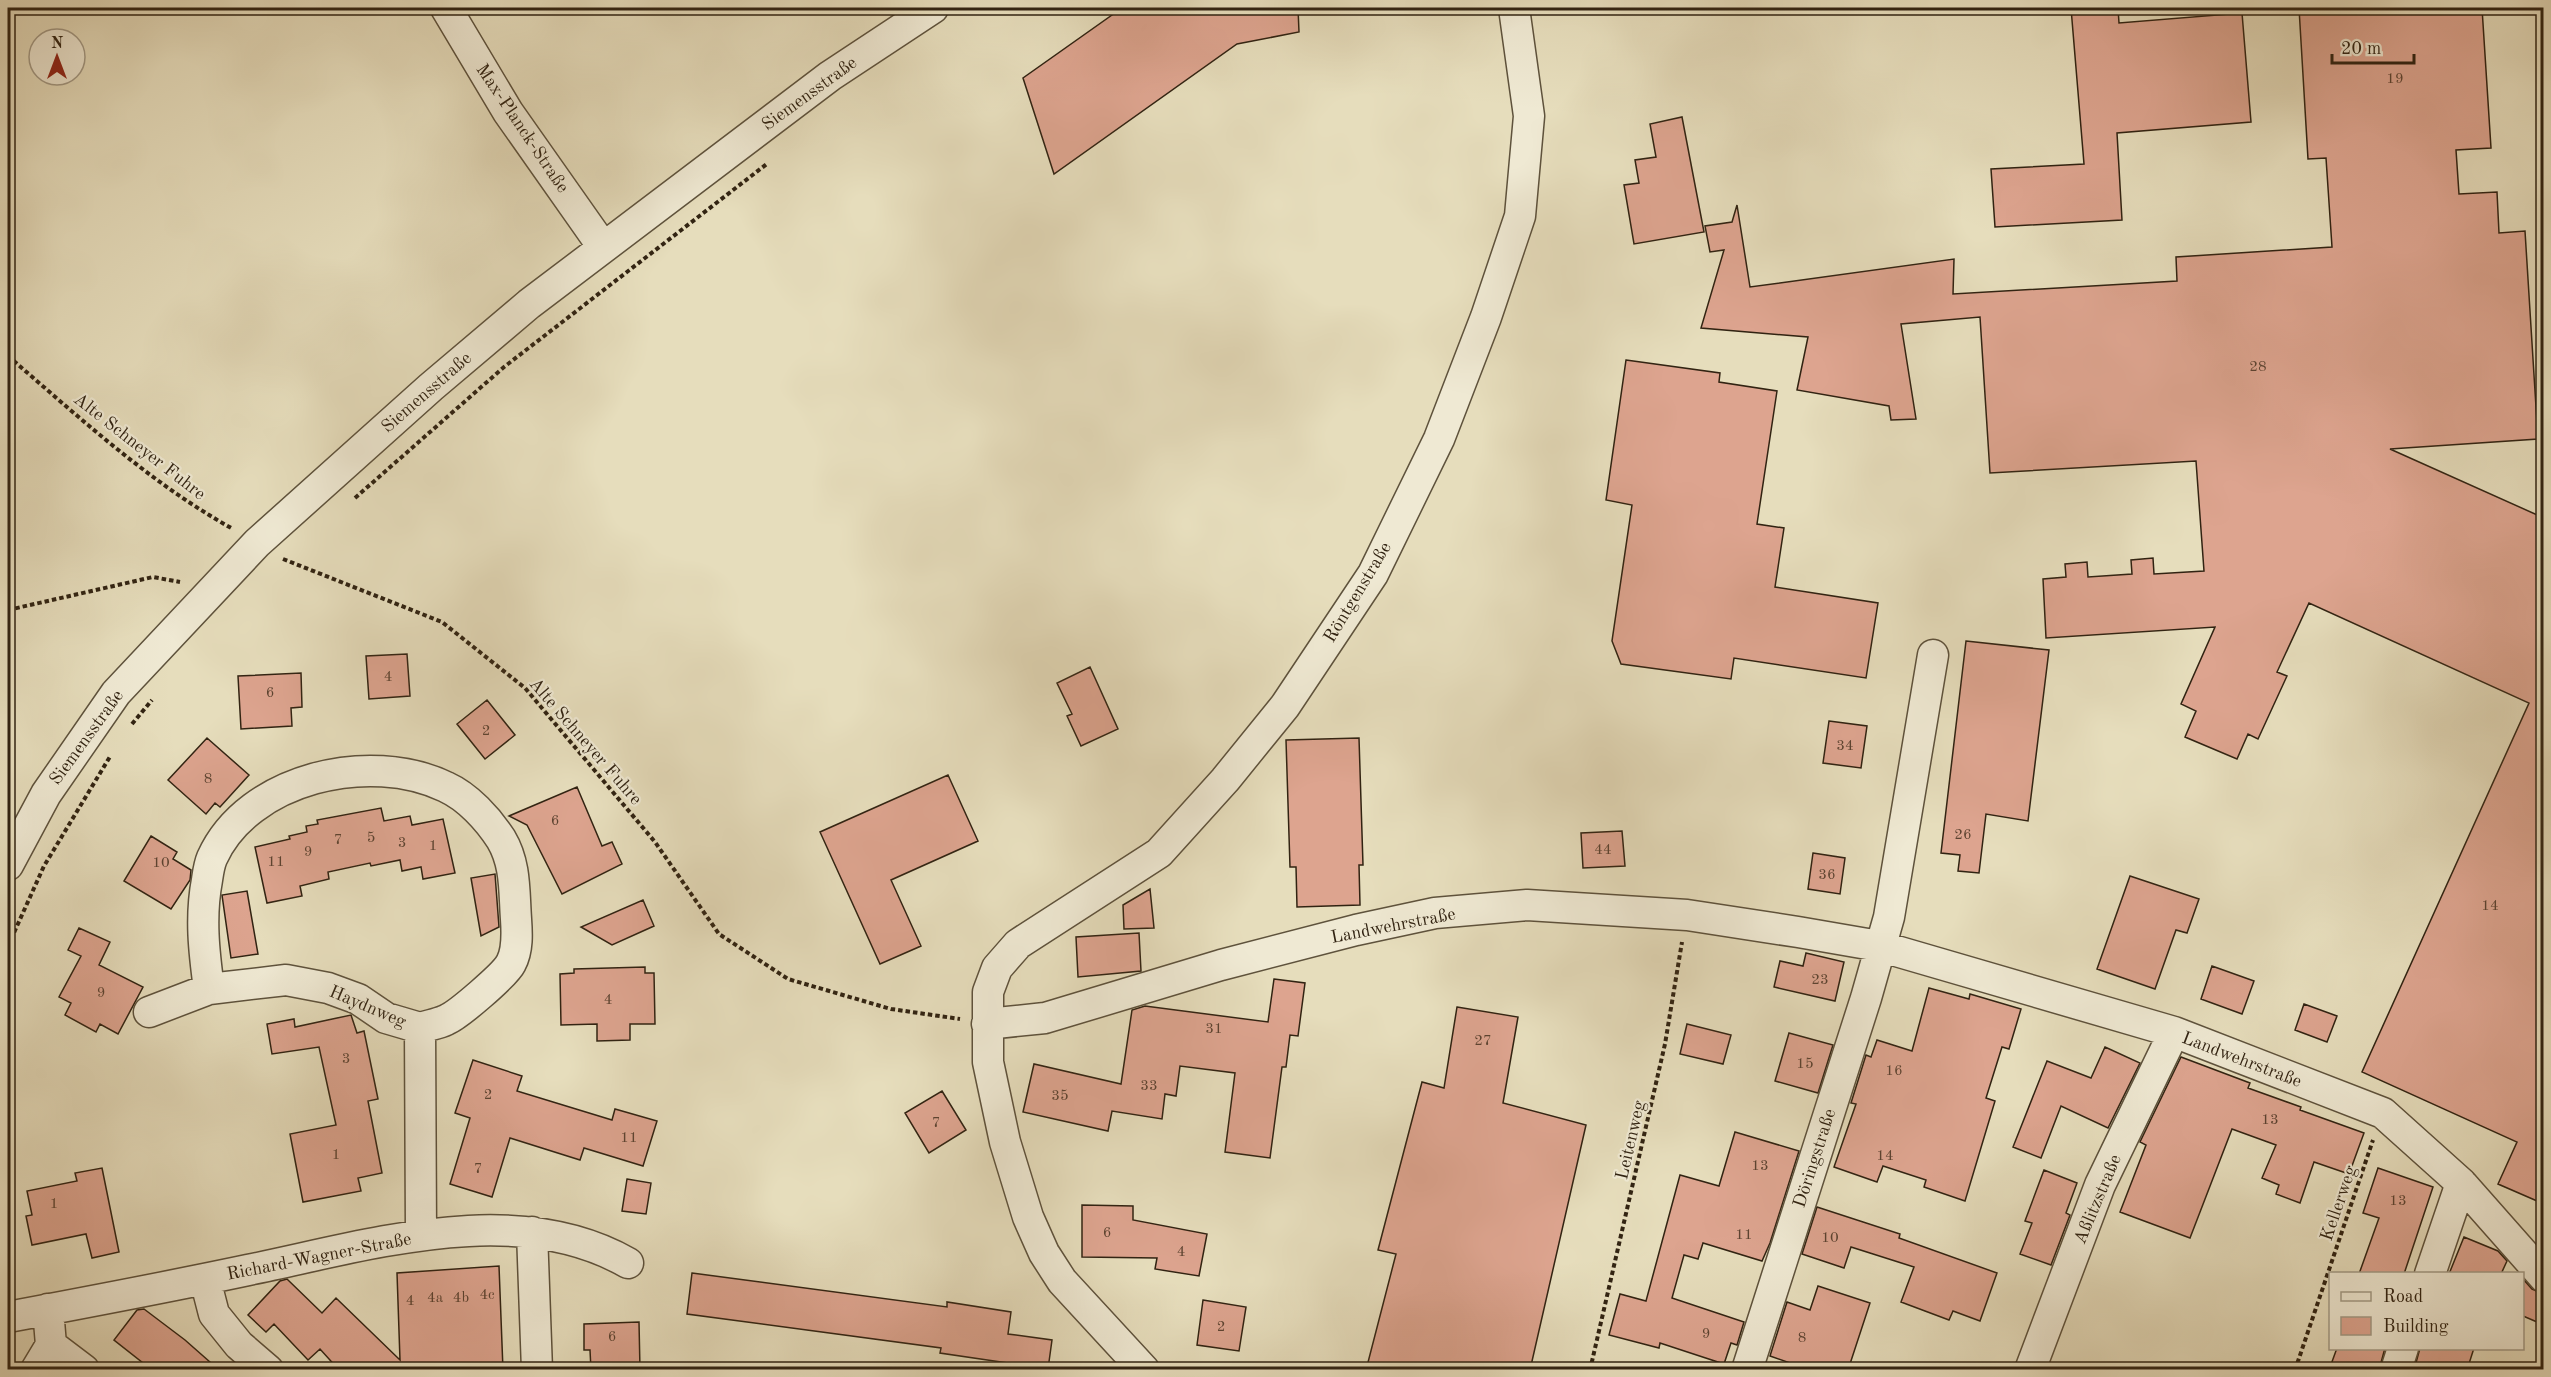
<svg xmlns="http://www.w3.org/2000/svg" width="2551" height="1377" viewBox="0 0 2551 1377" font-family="'Old Standard TT',serif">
<rect width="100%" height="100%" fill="#e6ddbc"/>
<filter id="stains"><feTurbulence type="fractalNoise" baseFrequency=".00333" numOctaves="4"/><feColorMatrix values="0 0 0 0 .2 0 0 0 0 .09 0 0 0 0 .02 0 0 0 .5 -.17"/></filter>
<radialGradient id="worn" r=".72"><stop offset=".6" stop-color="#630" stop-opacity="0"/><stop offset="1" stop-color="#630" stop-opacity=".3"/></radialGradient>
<path fill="#dda48f" stroke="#312312" stroke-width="1.5" d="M 1122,8 L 1298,8 L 1299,32 L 1237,44 L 1054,174 L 1023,78 Z
M 2071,8 L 2118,8 L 2119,23 L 2242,13 L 2251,122 L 2117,133 L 2122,220 L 1995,227 L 1991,169 L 2084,164 Z
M 2299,8 L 2482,8 L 2491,148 L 2456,150 L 2459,194 L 2497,192 L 2499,233 L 2525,231 L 2538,439 L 2390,449 L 2544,518 L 2544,1204 L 2498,1184 L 2517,1142 L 2362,1072 L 2529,703 L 2309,603 L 2277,672 L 2287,676 L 2258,739 L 2248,734 L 2237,759 L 2185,737 L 2196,711 L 2181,704 L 2215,627 L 2046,638 L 2043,579 L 2066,577 L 2065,564 L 2087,562 L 2088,577 L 2132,574 L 2131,560 L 2153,558 L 2154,574 L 2204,571 L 2196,461 L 1990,473 L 1980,317 L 1901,324 L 1916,419 L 1891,420 L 1889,406 L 1797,390 L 1808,337 L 1701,328 L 1724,250 L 1710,252 L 1705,226 L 1732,222 L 1737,205 L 1750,287 L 1954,259 L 1953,294 L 2177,281 L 2176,257 L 2332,247 L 2326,158 L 2308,159 Z
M 1682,117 L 1704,232 L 1634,244 L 1624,185 L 1639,183 L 1635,160 L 1656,157 L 1650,124 Z
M 1626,360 L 1720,373 L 1719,382 L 1777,391 L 1757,524 L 1784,528 L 1775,587 L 1878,603 L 1866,678 L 1734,658 L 1731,679 L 1621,664 L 1612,641 L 1632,505 L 1606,500 Z
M 1966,641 L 2049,650 L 2028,821 L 1986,814 L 1979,873 L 1958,871 L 1960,855 L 1941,853 Z
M 407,654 L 410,696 L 369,699 L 366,656 Z
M 1090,667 L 1118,729 L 1081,746 L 1067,716 L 1072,714 L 1057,683 Z
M 301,673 L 302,707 L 291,708 L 292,726 L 241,729 L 238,676 Z
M 487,700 L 515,735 L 485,759 L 457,724 Z
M 1829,721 L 1867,726 L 1861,768 L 1823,763 Z
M 207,738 L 249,775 L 220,807 L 215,803 L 206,814 L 168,780 Z
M 1359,738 L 1363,865 L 1359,865 L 1360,905 L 1297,907 L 1296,867 L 1290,867 L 1286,740 Z
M 948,775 L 978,841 L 891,880 L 921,946 L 880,964 L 820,832 Z
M 577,787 L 602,846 L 612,842 L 622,864 L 562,894 L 527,825 L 509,816 Z
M 381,808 L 384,821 L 410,816 L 412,825 L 443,819 L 455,873 L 423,879 L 421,867 L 402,871 L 400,860 L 371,866 L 370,863 L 328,872 L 329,879 L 300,886 L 302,896 L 267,903 L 255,847 L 290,839 L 289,836 L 307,832 L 306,826 L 318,824 L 317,820 Z
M 1622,831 L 1625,866 L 1583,868 L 1581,833 Z
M 151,836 L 177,852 L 173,859 L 191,870 L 190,880 L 171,909 L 124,881 Z
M 1813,853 L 1845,858 L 1840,894 L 1808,889 Z
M 495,874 L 499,927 L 481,936 L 471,878 Z
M 2130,876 L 2199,899 L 2187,933 L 2176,930 L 2155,989 L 2097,969 Z
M 1150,889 L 1154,928 L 1124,929 L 1123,905 Z
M 247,891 L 258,954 L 231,958 L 222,895 Z
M 643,900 L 654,926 L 612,945 L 581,927 Z
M 79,928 L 110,942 L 99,965 L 143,987 L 118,1034 L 100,1024 L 96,1032 L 65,1015 L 71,1003 L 59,997 L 81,956 L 68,950 Z
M 1139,933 L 1141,971 L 1078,977 L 1076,937 Z
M 1806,953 L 1844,962 L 1835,1001 L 1774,987 L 1780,961 L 1803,966 Z
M 2212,966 L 2254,981 L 2242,1014 L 2201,999 Z
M 645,967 L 645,973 L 654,973 L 655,1024 L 630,1024 L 630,1040 L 597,1041 L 597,1024 L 561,1025 L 560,974 L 574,973 L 574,969 Z
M 1274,979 L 1305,983 L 1298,1036 L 1290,1035 L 1286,1067 L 1282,1067 L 1270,1158 L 1225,1152 L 1235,1073 L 1180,1066 L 1176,1096 L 1165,1094 L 1162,1119 L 1112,1111 L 1108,1131 L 1023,1112 L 1034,1064 L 1121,1084 L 1132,1010 L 1145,1006 L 1268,1022 Z
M 1929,988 L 1969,999 L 1970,994 L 2021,1009 L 2009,1049 L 2002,1047 L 1986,1098 L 1995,1101 L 1965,1201 L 1924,1187 L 1926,1180 L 1883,1166 L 1877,1182 L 1834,1167 L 1856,1104 L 1851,1103 L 1866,1055 L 1871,1057 L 1877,1040 L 1912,1051 Z
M 2304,1004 L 2337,1016 L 2327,1042 L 2295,1030 Z
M 1457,1007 L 1518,1017 L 1503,1103 L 1586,1125 L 1530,1370 L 1366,1370 L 1396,1254 L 1378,1250 L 1422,1082 L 1444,1088 Z
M 351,1015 L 357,1033 L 364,1031 L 378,1099 L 368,1101 L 382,1173 L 358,1178 L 361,1191 L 303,1202 L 290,1134 L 336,1125 L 319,1047 L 272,1054 L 267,1024 L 294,1019 L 295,1027 Z
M 1687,1024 L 1731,1035 L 1723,1064 L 1680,1054 Z
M 1789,1033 L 1833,1045 L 1818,1093 L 1775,1081 Z
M 2105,1047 L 2140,1063 L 2108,1128 L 2061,1106 L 2041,1158 L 2013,1147 L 2047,1061 L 2091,1078 Z
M 2181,1057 L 2250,1083 L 2248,1088 L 2301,1107 L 2300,1110 L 2364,1133 L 2349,1174 L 2314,1162 L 2300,1203 L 2276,1194 L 2279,1185 L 2262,1178 L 2276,1145 L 2232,1129 L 2190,1238 L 2120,1212 L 2146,1145 L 2140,1142 Z
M 473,1060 L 522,1076 L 517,1091 L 612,1120 L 615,1109 L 657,1121 L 643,1166 L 584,1148 L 580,1160 L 510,1138 L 492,1197 L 450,1184 L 470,1118 L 455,1113 Z
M 942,1091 L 966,1130 L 929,1153 L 905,1113 Z
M 1735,1132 L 1799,1151 L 1770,1243 L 1762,1261 L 1703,1243 L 1698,1259 L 1684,1255 L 1672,1298 L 1744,1322 L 1737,1345 L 1731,1343 L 1724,1364 L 1660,1343 L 1659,1348 L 1609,1335 L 1620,1294 L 1646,1301 L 1680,1175 L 1719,1186 Z
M 102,1168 L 119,1252 L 92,1258 L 86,1234 L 32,1245 L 26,1216 L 32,1215 L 27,1191 L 77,1181 L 75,1173 Z
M 2378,1168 L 2433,1187 L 2404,1274 L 2359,1274 L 2379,1218 L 2363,1213 Z
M 2044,1170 L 2077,1183 L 2066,1213 L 2070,1215 L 2051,1265 L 2020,1254 L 2032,1223 L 2025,1221 Z
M 627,1179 L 651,1183 L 646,1214 L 622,1211 Z
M 1082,1205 L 1133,1206 L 1133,1220 L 1207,1234 L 1199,1276 L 1155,1269 L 1157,1258 L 1082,1257 Z
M 1817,1207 L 1900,1234 L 1899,1238 L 1997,1273 L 1980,1321 L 1953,1311 L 1949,1320 L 1901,1302 L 1914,1267 L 1851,1247 L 1844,1268 L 1802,1254 Z
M 2464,1237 L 2498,1251 L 2507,1261 L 2501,1274 L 2449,1274 Z
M 499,1266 L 503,1370 L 339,1370 L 320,1349 L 308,1360 L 274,1324 L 266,1332 L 248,1315 L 280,1281 L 287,1279 L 322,1313 L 336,1298 L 400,1360 L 397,1273 Z
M 692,1273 L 947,1307 L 947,1302 L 1011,1312 L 1008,1334 L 1052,1340 L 1048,1369 L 940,1353 L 941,1348 L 687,1314 Z
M 2523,1279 L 2532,1289 L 2544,1294 L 2544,1325 L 2523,1316 Z
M 1818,1286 L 1870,1303 L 1848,1370 L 1810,1370 L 1770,1356 L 1787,1302 L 1810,1310 Z
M 1203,1300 L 1246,1307 L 1239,1351 L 1197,1345 Z
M 144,1309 L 185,1340 L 219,1370 L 152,1370 L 114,1340 L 137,1310 Z
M 639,1322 L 640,1370 L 591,1370 L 590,1350 L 584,1350 L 584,1324 Z
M 2337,1348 L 2385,1348 L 2379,1370 L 2329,1370 Z
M 2420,1348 L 2474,1348 L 2467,1370 L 2414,1370 Z"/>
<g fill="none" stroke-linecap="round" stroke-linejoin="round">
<g stroke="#5e523c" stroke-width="33">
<path id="minor" d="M 446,8 L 508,112 L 603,247
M 8,865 L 46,794 L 116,693 L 257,543 L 431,387 L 529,304 L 830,76 L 933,8
M 149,1012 L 209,989
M 987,1024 L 1045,1018 L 1221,965 L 1356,930 L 1435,913 L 1527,905 L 1687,915 L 1798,932 L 1879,946 L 2174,1032 L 2383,1113 L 2461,1183 L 2544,1277
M 420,1028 L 386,1018 L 358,999 L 328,988 L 286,980 L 209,989 C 204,952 200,917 207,880 C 208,873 209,865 212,858 C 248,778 370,750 446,787 C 468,797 488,819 501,839 C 516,864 514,891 516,919 C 517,933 518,950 511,963 C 505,975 458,1015 446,1020 C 438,1024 429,1025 420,1028 L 421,1235
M 532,1232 L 537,1370
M 2430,1274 L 2461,1183
M 205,1279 L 214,1314 L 239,1345 L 268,1370
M 48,1309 L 51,1345 L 84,1370
M 8,1317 C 88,1302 168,1287 248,1270 C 367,1246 515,1198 628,1263
M 36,1370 L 51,1345
M 1144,1370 L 1062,1281 L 1044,1253 L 1028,1217 L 1005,1142 L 988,1062 L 988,992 L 997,968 L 1018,944 L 1159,853 L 1225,780 L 1285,706 L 1373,574 L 1439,439 L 1486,317 L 1520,216 L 1529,116 L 1514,8
M 1747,1370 L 1866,998 L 1889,917 L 1933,655
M 2030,1370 L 2100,1185 L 2174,1032
M 2396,1370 L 2403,1348"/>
</g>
<path stroke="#312312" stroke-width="4" stroke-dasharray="4.5 3" stroke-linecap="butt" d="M 8,356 C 79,417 150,483 233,529
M 355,498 L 504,367 L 768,163
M 283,559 L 442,622 L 525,688 L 655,842 L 719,934 L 788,979 L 891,1009 L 960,1019
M 8,610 L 153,577 L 180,582
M 132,724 L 152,700
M 8,946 L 44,866 L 111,755
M 1590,1370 L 1665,1044 L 1682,942
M 2295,1370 L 2373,1140"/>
<use href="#minor" stroke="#efe9d3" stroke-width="30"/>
</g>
<g text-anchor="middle" stroke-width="4.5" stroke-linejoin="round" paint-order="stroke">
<g font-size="15" fill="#5c4331">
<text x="2395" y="83">19</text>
<text x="2258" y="371">28</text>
<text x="388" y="681">4</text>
<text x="270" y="697">6</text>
<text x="486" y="735">2</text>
<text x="1845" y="750">34</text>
<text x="208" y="783">8</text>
<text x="555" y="825">6</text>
<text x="1963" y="839">26</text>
<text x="371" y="842">5</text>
<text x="338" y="844">7</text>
<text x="402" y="847">3</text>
<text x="433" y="850">1</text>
<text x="1603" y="854">44</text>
<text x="308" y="856">9</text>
<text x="276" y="866">11</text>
<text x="161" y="867">10</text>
<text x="1827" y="879">36</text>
<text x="2490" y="910">14</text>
<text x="1820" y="984">23</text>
<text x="101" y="997">9</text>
<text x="608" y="1004">4</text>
<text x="1214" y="1033">31</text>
<text x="1483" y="1045">27</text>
<text x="346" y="1063">3</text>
<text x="1805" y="1068">15</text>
<text x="1894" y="1075">16</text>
<text x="1149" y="1090">33</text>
<text x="488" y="1099">2</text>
<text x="1060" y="1100">35</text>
<text x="2270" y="1124">13</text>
<text x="936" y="1127">7</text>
<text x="629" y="1142">11</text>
<text x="336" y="1159">1</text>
<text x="1885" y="1160">14</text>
<text x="1760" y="1170">13</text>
<text x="478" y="1173">7</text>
<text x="2398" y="1205">13</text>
<text x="54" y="1208">1</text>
<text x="1107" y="1237">6</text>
<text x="1744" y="1239">11</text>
<text x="1830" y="1242">10</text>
<text x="1181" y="1256">4</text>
<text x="487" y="1299">4c</text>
<text x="435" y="1302">4a</text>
<text x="461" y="1302">4b</text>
<text x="410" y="1305">4</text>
<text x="1221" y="1331">2</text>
<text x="1706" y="1338">9</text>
<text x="612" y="1341">6</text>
<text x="1802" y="1342">8</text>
</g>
<g font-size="18" fill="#312312" stroke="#efe9d3">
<text transform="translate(809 93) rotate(-36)" y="6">Siemensstraße</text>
<text transform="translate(523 128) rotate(56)" y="6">Max-Planck-Straße</text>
<text transform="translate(426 392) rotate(-41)" y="6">Siemensstraße</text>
<text transform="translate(140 446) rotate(38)" y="6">Alte Schneyer Fuhre</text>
<text transform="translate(1357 592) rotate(-59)" y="6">Röntgenstraße</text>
<text transform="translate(86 737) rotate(-54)" y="6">Siemensstraße</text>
<text transform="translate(586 741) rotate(49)" y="6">Alte Schneyer Fuhre</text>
<text transform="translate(1393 925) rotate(-11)" y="6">Landwehrstraße</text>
<text transform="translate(368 1006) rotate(23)" y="6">Haydnweg</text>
<text transform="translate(2242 1059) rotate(21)" y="6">Landwehrstraße</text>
<text transform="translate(1630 1140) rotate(-77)" y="6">Leitenweg</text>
<text transform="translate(1814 1158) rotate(-72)" y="6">Döringstraße</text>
<text transform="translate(2097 1199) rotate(-67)" y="6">Aßlitzstraße</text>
<text transform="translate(2338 1203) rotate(-71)" y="6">Kellerweg</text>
<text transform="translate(319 1256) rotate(-11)" y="6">Richard-Wagner-Straße</text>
</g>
</g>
<rect width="2551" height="1377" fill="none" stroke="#e6ddbc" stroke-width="30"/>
<rect x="9" y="9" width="2533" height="1359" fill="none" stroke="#312312" stroke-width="3"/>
<rect x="15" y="15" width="2521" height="1347" fill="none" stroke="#312312" stroke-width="1.5"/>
<rect x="2329" y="1272" width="195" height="78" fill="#efe9d3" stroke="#a39a86" stroke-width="1.5"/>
<rect x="2341" y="1292" width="30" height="9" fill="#efe9d3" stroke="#a39a86" stroke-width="1.5"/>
<text x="2383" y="1302" font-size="18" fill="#312312">Road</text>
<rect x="2341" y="1317" width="30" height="18" fill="#dda48f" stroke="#a39a86" stroke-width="1.5"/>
<text x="2383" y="1332" font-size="18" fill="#312312">Building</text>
<g transform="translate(57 57)"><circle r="28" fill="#efe9d3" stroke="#a39a86" stroke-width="1.5"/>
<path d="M0-4.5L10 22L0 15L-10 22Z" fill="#8f2418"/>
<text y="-9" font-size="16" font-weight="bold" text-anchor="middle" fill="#312312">N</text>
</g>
<path d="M2332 54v9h82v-9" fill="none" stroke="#312312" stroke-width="3"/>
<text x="2341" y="54" font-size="18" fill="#312312" stroke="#efe9d3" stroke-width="4.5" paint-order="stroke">20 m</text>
<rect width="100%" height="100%" filter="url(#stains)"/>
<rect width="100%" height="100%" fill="url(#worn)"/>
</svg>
